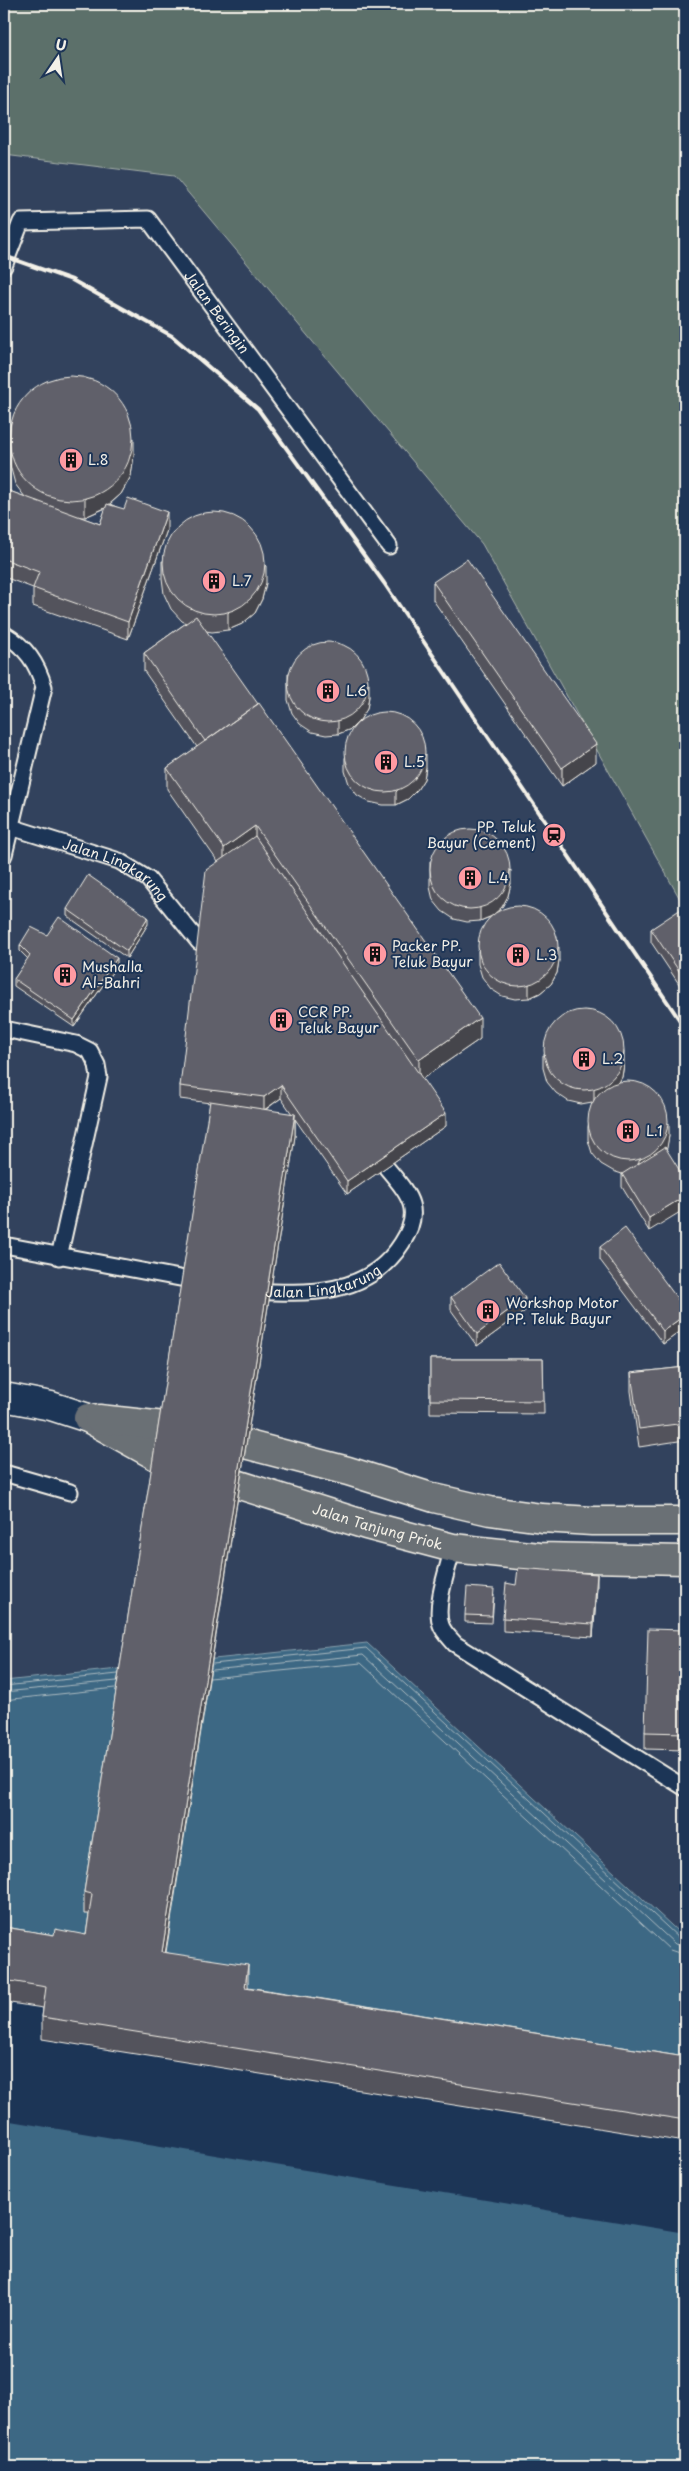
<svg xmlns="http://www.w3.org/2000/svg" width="689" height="2471" viewBox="0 0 689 2471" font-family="'Playpen Sans',sans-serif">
<rect width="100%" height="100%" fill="#1d3557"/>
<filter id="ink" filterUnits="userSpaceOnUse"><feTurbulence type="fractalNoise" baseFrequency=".02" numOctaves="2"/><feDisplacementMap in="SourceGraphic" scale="10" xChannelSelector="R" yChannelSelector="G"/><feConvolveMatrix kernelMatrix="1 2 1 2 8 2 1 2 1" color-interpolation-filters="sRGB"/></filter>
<g filter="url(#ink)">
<path fill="#31425d" d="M 4,155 L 174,176 L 255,273 L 685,720 L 685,2424 L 4,2299 Z"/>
<path fill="#5b706b" stroke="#a8b0aa" d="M 4,4 L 685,4 L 685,908 L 482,544 L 174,176 L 4,155 Z"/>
<path fill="#3e6884" stroke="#879fac" d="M 367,1643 L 685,1938 L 685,2467 L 4,2467 L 4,1681 Z"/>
<path fill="#1d3557" d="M 4,1956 L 685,2069 L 685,2233 L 4,2120 Z"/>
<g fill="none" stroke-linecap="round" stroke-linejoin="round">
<path stroke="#abbac0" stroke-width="1" d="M 213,1664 L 366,1648 L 680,1939 L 685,1941
M 212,1670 L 363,1655 L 675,1944 L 685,1947
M 210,1678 L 361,1663 L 670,1950 L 685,1955
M 4,1686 L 118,1674
M 4,1692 L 117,1681
M 4,1700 L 115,1688"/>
<g stroke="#f4f1e8" stroke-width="19">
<g id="service">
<path id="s1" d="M 4,266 L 21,222 L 148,219 L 389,546"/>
<path d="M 4,634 C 26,647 37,663 44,687 L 4,855"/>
<path id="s2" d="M 11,827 L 119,861 L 148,879 L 199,942"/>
<path d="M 4,1029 L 76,1044 L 90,1051 L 97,1065 L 99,1077 L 59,1257"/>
<path d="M 4,1245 L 201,1282"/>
<path id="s3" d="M 251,1291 C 307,1294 368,1297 402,1243 C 424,1209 408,1194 386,1167"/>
<path d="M 4,1473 L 70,1492"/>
<path d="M 453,1548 C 448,1568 434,1606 441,1625 C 443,1632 451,1639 455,1644 L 685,1788"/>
</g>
</g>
<g stroke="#f4f1e8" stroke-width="31">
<path id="tertiary" d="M 4,1397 L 51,1406 L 88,1418"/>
</g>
<g stroke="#f4f1e8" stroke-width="31">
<g id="trunk">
<path id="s4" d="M 88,1418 L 167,1462 L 366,1525 L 453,1548 L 539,1557 L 685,1560"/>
<path d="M 99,1419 L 183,1428 L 348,1471 L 434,1498 L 490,1511 L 542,1518 L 592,1521 L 685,1521"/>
</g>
</g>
<use href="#service" stroke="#1d3557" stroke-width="15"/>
<use href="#tertiary" stroke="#1d3557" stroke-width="28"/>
<use href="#trunk" stroke="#6b6f75" stroke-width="28"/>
<path stroke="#f4f1e8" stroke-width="4" d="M 4,256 L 72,280 L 172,336 L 258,409 L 384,583 L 685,1028"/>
</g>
<path fill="#53535c" stroke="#f4f1e8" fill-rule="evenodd" d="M 10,428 L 134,455 L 131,476 L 121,494 L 110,504 L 167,530 L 128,639 L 33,606 L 33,588 L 4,577 L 4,489 L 25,497 L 15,484 L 10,465 ZM 106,508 L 100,524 L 80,517 L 85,517 Z
M 162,561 L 266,583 L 262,599 L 255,613 L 242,624 L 228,630 L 212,632 L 206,631 L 480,1039 L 422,1079 L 446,1126 L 347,1194 L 295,1119 L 295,1136 L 166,1952 L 248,1987 L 685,2057 L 685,2142 L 42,2039 L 42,2017 L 43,2008 L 4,2002 L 4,1927 L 54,1935 L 86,1935 L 89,1914 L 84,1914 L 84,1892 L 210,1103 L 180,1099 L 180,1086 L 218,862 L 167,789 L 167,768 L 197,747 L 144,671 L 144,653 L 186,623 L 182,621 L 171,609 L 164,594 L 162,578 ZM 281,1098 L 292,1114 L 265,1110 Z
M 433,582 L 596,762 L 562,786 L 433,600 Z
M 288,673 L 369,696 L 367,709 L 360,720 L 426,767 L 424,779 L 417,790 L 408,799 L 396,805 L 383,805 L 369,802 L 357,795 L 349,784 L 345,771 L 345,758 L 359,721 L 351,729 L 338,734 L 326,735 L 312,732 L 300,724 L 292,713 L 288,700 Z
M 430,861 L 511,883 L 508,896 L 502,907 L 498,911 L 559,960 L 557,973 L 551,984 L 540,993 L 529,998 L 515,999 L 502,996 L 491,989 L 482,977 L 478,964 L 478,951 L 490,917 L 480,921 L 467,922 L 454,919 L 442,911 L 433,900 L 430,887 Z
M 685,908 L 685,993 L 651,942 L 651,929 Z
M 67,909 L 148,924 L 127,958 L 67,916 Z
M 47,935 L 117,965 L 74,1027 L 14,986 L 14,979 L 28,959 L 20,951 L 20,945 Z
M 543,1055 L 624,1064 L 622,1077 L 619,1082 L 669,1136 L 649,1231 L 622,1187 L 622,1174 L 613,1171 L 601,1164 L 592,1153 L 588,1140 L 588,1127 L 592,1102 L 581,1104 L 568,1101 L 556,1093 L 547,1082 L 543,1068 Z
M 600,1247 L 685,1309 L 685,1328 L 663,1344 L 600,1260 Z
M 451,1297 L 525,1311 L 477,1346 L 451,1310 Z
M 430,1359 L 543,1359 L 544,1414 L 430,1413 Z
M 685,1367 L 685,1440 L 639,1447 L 631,1391 L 631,1373 Z
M 516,1585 L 597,1587 L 593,1637 L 503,1631 L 503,1618 Z
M 494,1595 L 492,1623 L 465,1622 L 465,1615 Z
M 685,1630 L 685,1750 L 645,1749 L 645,1732 Z"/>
<path fill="#44444b" stroke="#f4f1e8" d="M 134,438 L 134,455 L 131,476 L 121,494 L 105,508 L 85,517 L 85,499 Z
M 167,512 L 167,530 L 128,639 L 128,622 Z
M 266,565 L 266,583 L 262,599 L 255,613 L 242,624 L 228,630 L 228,613 Z
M 369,683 L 369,696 L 367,709 L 360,720 L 351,729 L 338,734 L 338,721 Z
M 596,744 L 596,762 L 562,786 L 562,768 Z
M 426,754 L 426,767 L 424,779 L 417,790 L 408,799 L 396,805 L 396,792 Z
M 255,826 L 255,847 L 224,869 L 224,848 Z
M 511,870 L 511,883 L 508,896 L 502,907 L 492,916 L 480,921 L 480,908 Z
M 148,917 L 148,924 L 127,958 L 127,951 Z
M 559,947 L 559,960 L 557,973 L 551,984 L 540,993 L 529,998 L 529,985 Z
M 117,958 L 117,965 L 74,1027 L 74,1020 Z
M 480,1018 L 480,1039 L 419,1081 L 419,1060 Z
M 624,1051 L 624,1064 L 622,1077 L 616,1088 L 594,1102 L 594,1089 Z
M 281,1085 L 281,1098 L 264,1110 L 264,1097 Z
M 446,1113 L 446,1126 L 347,1194 L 347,1181 Z
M 295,1114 L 295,1136 L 162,1973 L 162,1952 Z
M 669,1123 L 669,1136 L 667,1148 L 661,1160 L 639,1174 L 639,1161 Z
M 685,1196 L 685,1209 L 649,1231 L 649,1218 Z
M 525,1298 L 525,1311 L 477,1346 L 477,1334 Z
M 685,1315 L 685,1328 L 663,1344 L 663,1331 Z
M 597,1574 L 597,1587 L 593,1637 L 593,1624 Z
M 248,1965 L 248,1987 L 245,2008 L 245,1987 Z"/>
<path fill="#61616b" stroke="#f4f1e8" d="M9 438a62 62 0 1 1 124 0a62 62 0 1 1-124 0Z
M 4,489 L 100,524 L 107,504 L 124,509 L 128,498 L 167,512 L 128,622 L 33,588 L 39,572 L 4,559 Z
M163 563a51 51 0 1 1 102 0a51 51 0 1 1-102 0Z
M 467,559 L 596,744 L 562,768 L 433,582 Z
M 196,616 L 258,704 L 205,741 L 144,653 Z
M288 682a40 40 0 1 1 80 0a40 40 0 1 1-80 0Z
M 259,703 L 480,1018 L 419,1060 L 255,826 L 224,848 L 167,768 Z
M345 752a40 40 0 1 1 80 0a40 40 0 1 1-80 0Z
M430 869a40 40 0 1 1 80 0a40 40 0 1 1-80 0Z
M 255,836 L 446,1113 L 347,1181 L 281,1085 L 264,1097 L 180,1086 L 206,870 Z
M 88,875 L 148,917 L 127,951 L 67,909 Z
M478 946a40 40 0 1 1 80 0a40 40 0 1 1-80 0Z
M 684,907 L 685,908 L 685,980 L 651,929 Z
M 59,917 L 117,958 L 74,1020 L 14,979 L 30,955 L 20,945 L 31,927 L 47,935 Z
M544 1050a40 40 0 1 1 80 0a40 40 0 1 1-80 0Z
M588 1121a40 40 0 1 1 80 0a40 40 0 1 1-80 0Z
M 210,1101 L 295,1114 L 162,1952 L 248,1965 L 245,1987 L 685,2057 L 685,2120 L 42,2017 L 46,1987 L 4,1980 L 4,1927 L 54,1935 L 55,1929 L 86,1935 L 92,1894 L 84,1892 Z
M 665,1147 L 685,1179 L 685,1196 L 649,1218 L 622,1174 Z
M 625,1228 L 685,1309 L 685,1315 L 663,1331 L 600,1247 Z
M 499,1262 L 525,1298 L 477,1334 L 451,1297 Z
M 430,1359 L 543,1359 L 544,1401 L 430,1400 Z
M 685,1367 L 685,1423 L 639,1429 L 631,1373 Z
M 518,1568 L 597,1574 L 593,1624 L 503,1618 L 506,1583 L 516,1585 Z
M 467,1587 L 494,1589 L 492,1616 L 465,1615 Z
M 648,1629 L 685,1630 L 685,1733 L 645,1732 Z"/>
</g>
<defs>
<g id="building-disc" transform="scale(1.25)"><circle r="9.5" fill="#ff9aa2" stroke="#1d3557"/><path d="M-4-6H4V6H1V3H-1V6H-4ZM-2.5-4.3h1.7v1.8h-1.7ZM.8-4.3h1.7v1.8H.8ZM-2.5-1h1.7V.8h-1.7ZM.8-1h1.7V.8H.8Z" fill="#111"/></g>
<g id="station-disc" transform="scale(1.25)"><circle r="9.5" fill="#ff9aa2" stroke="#1d3557"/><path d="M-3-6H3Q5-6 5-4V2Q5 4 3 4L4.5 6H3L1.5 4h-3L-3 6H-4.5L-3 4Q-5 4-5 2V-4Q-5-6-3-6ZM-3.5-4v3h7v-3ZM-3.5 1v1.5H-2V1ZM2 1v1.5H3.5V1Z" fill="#111"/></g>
</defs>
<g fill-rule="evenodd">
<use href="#building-disc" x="71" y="460"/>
<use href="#building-disc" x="214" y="581"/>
<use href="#building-disc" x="328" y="691"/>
<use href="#building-disc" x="386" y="762"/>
<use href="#station-disc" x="554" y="835"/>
<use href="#building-disc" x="470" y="878"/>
<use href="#building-disc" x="375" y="954"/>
<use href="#building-disc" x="518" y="955"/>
<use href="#building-disc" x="65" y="975"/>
<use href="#building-disc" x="281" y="1020"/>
<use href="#building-disc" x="584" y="1059"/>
<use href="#building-disc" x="628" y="1131"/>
<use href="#building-disc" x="488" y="1311"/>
</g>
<g text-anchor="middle" stroke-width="4" stroke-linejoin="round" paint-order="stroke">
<g font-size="14" fill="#f4f1e8" stroke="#1d3557">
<text dy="5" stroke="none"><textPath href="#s1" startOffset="290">Jalan Beringin</textPath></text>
<text dy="5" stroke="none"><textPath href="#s2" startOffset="114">Jalan Lingkarung</textPath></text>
<text dy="5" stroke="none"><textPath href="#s3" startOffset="74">Jalan Lingkarung</textPath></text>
<text dy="5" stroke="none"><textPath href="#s4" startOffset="311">Jalan Tanjung Priok</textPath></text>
</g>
<g font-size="14" fill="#f4f1e8" stroke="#1d3557" text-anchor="start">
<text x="88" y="465">L.8</text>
<text x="232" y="586">L.7</text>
<text x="346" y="696">L.6</text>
<text x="404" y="767">L.5</text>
<text x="536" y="832" text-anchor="end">PP. Teluk<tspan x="536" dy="16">Bayur (Cement)</tspan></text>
<text x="488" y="883">L.4</text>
<text x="392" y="951">Packer PP.<tspan x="392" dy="16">Teluk Bayur</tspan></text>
<text x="536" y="960">L.3</text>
<text x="82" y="972">Mushalla<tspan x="82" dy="16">Al-Bahri</tspan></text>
<text x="298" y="1017">CCR PP.<tspan x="298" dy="16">Teluk Bayur</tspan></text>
<text x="602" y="1064">L.2</text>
<text x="646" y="1136">L.1</text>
<text x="506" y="1308">Workshop Motor<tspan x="506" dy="16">PP. Teluk Bayur</tspan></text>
</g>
</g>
<rect width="689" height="2471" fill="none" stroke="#1d3557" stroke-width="20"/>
<rect x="10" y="10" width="669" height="2451" fill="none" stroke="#f4f1e8" stroke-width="2" filter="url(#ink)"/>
<g transform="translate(58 58) rotate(13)" stroke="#1d3557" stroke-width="4" paint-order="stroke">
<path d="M0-4L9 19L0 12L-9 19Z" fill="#f4f1e8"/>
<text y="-8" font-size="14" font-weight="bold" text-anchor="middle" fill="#f4f1e8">U</text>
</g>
</svg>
